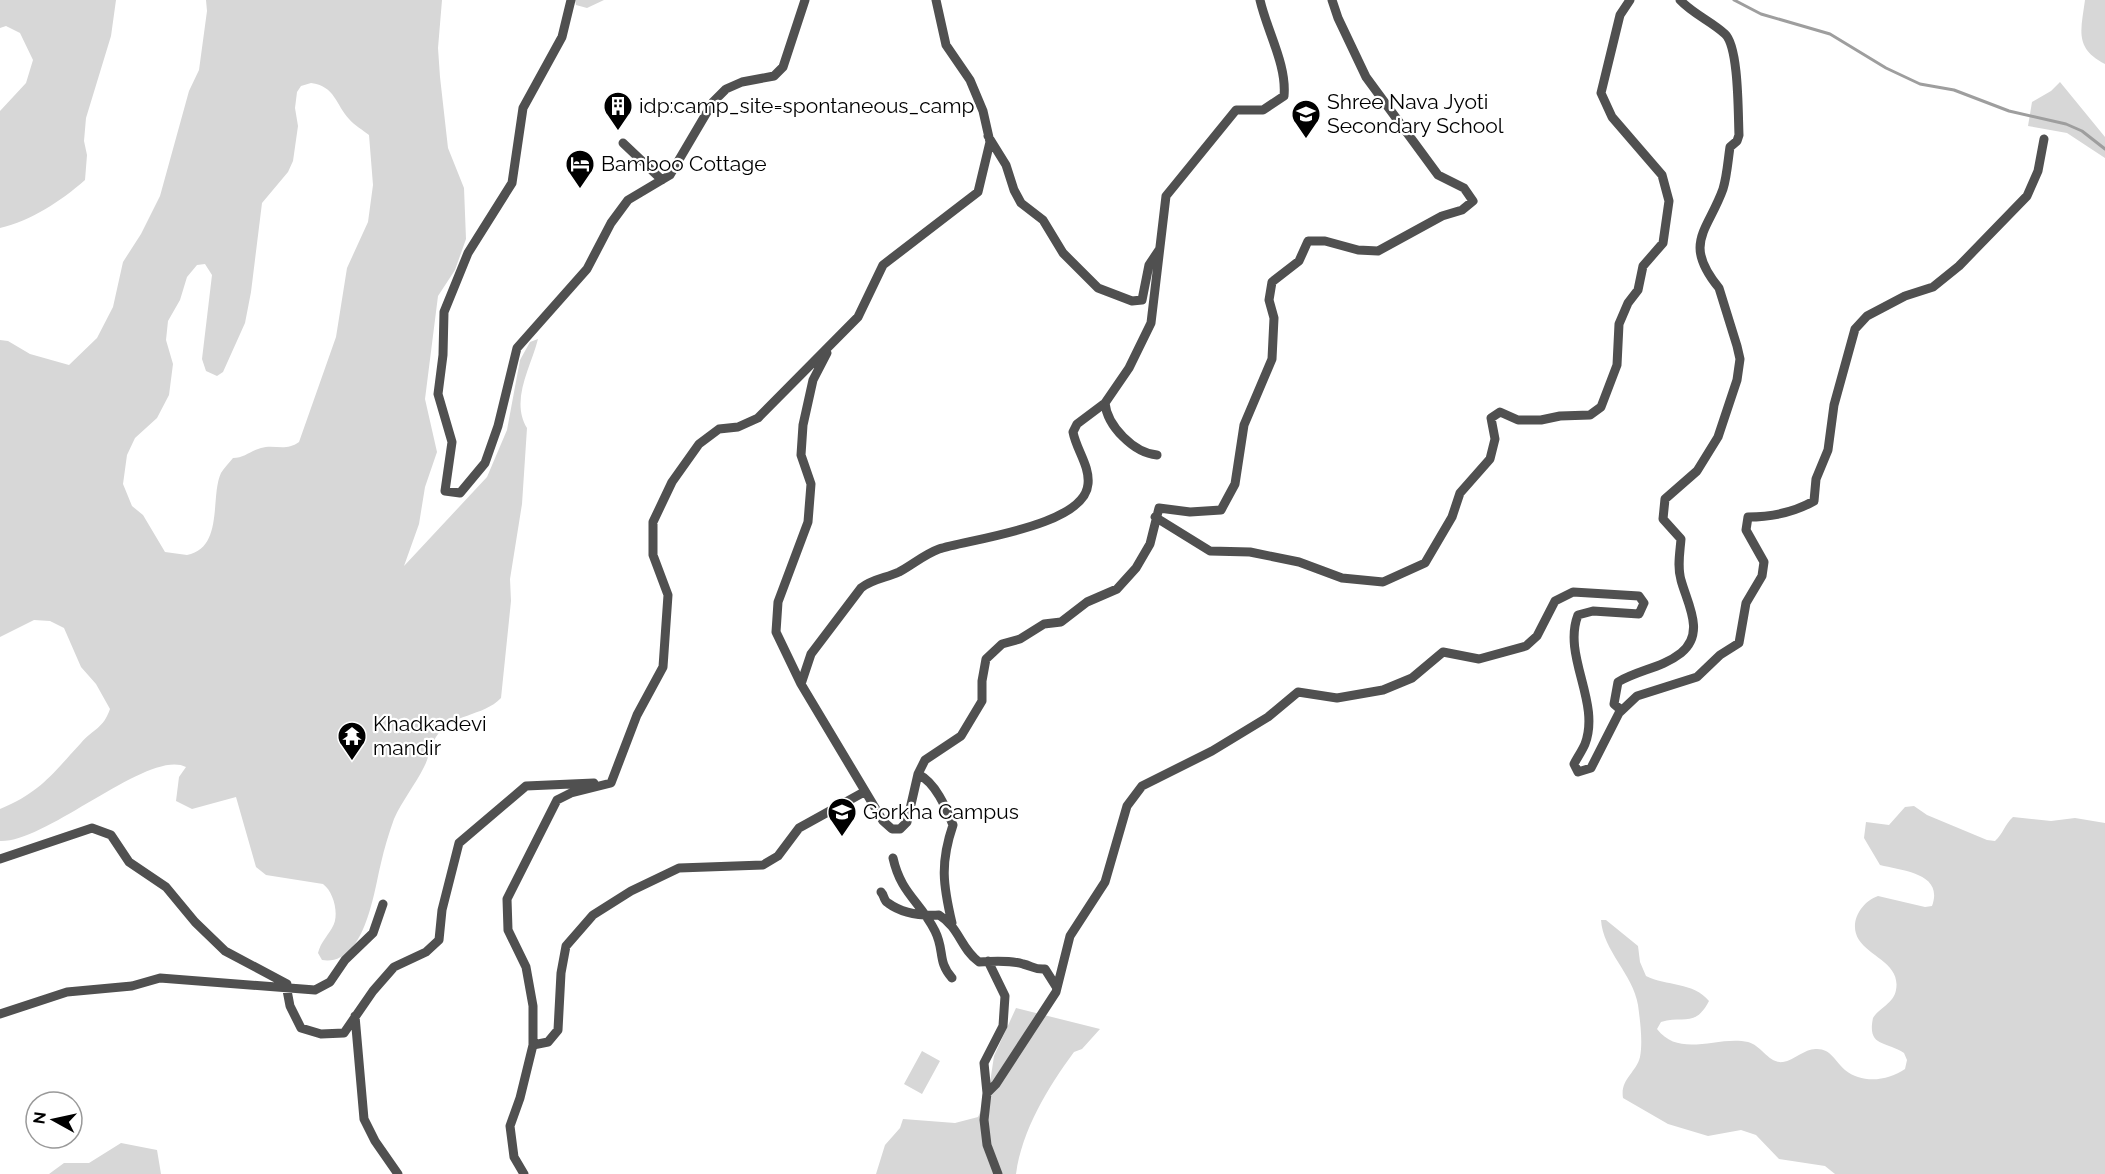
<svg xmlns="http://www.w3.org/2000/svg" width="2105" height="1174" viewBox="0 0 2105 1174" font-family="Raleway,sans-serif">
<rect width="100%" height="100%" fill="#fff"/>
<path fill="#d7d7d7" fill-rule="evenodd" d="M 0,0 L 116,0 L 111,36 L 86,118 L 84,141 L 87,155 L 85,180 C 61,201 31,221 0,228 L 0,111 L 26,83 L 33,60 L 20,33 L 6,26 L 0,28 Z
M 206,0 L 442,0 L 438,48 L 440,77 L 448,148 L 464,188 L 466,239 L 455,270 L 438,296 L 425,399 L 437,452 L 425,487 L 419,524 L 404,566 L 487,477 L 507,430 L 520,360 L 530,342 L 538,339 C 531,367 510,400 527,428 L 522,504 L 510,579 L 511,601 L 501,698 C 483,717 451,713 436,737 C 430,746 429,758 424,767 C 415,785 402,801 394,819 C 389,833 384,849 381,863 C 374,891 365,967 322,960 L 318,953 C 321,942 326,938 332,928 C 340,916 334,892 323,884 L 266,875 L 256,867 L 236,797 L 192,809 L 176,801 L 179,777 L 186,767 C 149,748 47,843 0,841 L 0,809 C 41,792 52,774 81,743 C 94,728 103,729 110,709 L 96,684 L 81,667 L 64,628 L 50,621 L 34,620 L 0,637 L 0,340 L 8,341 L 30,354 L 69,365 L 97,338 L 113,307 L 123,262 L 141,234 L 160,196 L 189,91 L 199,70 L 207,11 ZM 311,83 C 335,86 336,105 349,119 C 355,126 363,130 369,135 L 373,185 L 368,222 L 347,268 L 336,337 L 299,442 C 285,452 275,444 261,448 C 250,451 244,458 233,458 C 229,463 224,468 221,473 C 210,496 224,548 187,555 L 165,552 L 143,515 L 132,506 L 123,484 L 127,455 L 135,438 L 157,418 L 169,395 L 173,364 L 166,340 L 168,321 L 180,300 L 187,277 L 197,265 L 205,264 L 212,275 L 202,359 L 206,371 L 217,376 L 223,372 L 245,323 L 251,292 L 262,203 L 288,172 L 293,161 L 298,126 L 295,108 L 297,92 L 301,86 Z
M 575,0 L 604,0 L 587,8 L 576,5 Z
M 2085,0 L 2105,0 L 2105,64 C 2074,48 2081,30 2085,0 Z
M 2060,82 L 2105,137 L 2105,158 L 2067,133 L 2028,126 L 2032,102 L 2051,91 Z
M 1914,806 L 1927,815 L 1987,840 L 1995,841 C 2003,834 2005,824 2013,817 L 2051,821 L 2075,818 L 2105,823 L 2105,1174 L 1835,1174 L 1825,1166 L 1779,1159 L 1756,1135 L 1741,1130 L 1708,1136 L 1668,1124 L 1623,1098 C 1620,1079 1636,1073 1640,1057 C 1643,1042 1640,1020 1638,1005 C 1633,974 1603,951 1601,920 L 1606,920 L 1638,946 L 1640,962 L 1646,976 C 1666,986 1694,982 1709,1001 C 1695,1028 1684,1015 1661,1022 L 1657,1029 C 1680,1059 1718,1035 1748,1042 C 1761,1045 1769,1064 1783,1062 C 1795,1060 1805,1048 1817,1049 C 1831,1049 1835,1061 1845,1070 C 1862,1084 1888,1081 1905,1069 L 1907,1060 L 1904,1053 C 1885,1041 1867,1047 1873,1018 C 1879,1008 1894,1003 1896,990 C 1901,964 1870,957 1859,940 C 1848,923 1861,902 1878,896 L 1925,907 L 1932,906 C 1944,873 1903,871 1880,865 L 1864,838 L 1866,822 L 1889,825 L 1905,807 Z
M 1016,1008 L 1100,1029 L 1082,1049 L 1074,1052 C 1048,1087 1022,1130 1016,1174 L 876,1174 L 885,1145 L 900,1128 L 903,1119 L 955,1123 L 978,1117 L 988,1096 L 994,1056 Z
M 922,1051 L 940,1061 L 922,1094 L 904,1084 Z
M 121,1143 L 157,1150 L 161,1174 L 49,1174 L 64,1163 L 89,1163 Z"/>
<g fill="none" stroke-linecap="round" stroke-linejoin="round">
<path stroke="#9e9e9e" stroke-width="3" d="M 1734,0 L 1761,14 L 1830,34 L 1886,68 L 1920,84 L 1954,90 L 2009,111 L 2066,124 L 2082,131 L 2105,149"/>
<path stroke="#505050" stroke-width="9" d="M 571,0 L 562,37 L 523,108 L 512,183 L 468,253 L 444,312 L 443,355 L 438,394 L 452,442 L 445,491 L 460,493 L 485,463 L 498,426 L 517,348 L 587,269 L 611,223 L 628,200 L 670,175 L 713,102 L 726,89 L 742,82 L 774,76 L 783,67 L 805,0
M 988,136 L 1006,165 L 1014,190 L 1021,203 L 1043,220 L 1063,253 L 1098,288 L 1132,301 L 1142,300 L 1149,265 L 1159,250
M 623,143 L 662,180
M 1105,403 C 1107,426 1134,453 1157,455
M 1155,517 L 1210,551 L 1250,552 L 1299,562 L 1342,578 L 1383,582 L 1425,563 L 1452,517 L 1460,493 L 1490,459 L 1495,439 L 1491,418 L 1500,412 L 1518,420 L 1541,420 L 1560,416 L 1590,415 L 1601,407 L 1617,365 L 1619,324 L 1628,303 L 1638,290 L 1643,266 L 1663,243 L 1669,201 L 1662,175 L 1612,117 L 1601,93 L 1620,15 L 1630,0
M 801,684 L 776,632 L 778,602 L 808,522 L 811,484 L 801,455 L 803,425 L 813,380 L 827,353
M 1621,710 L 1614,704 L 1618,682 C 1638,670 1662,668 1681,653 C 1706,633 1687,603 1681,580 C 1677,567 1680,552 1681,539 L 1663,519 L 1665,499 L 1697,471 L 1718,437 L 1737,380 L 1740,359 L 1737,346 L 1719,288 C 1682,243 1708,231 1723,189 C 1727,176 1728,160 1730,147 L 1737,141 L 1739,135 C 1738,114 1739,47 1725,34 C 1711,21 1693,14 1680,0
M 918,774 L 925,760 L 961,736 L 982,701 L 982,681 L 986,659 L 1002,644 L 1020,639 L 1044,624 L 1061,622 L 1087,602 L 1117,589 L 1136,568 L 1150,544 L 1159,508 L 1190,512 L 1221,510 L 1235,484 L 1244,425 L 1272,359 L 1274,318 L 1269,300 L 1272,282 L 1299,261 L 1308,241 L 1325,241 L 1358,250 L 1378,251 L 1442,216 L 1462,210 L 1473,201 L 1464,188 L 1438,175 L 1366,77 L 1338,18 L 1332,0
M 864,792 L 799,828 L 778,856 L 763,865 L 679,868 L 631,891 L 593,915 L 566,946 L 561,973 L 558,1030 L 548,1042 L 533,1045 L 533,1006 L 526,967 L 508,930 L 507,899 L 557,800 L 571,793 L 611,783 L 637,715 L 663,667 L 668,595 L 653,555 L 653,522 L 672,482 L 699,444 L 719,429 L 738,427 L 758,418 L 858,317 L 883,265 L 978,192 L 990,142 L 983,111 L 970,80 L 946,45 L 936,0
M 893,858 C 901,894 920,901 935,931 C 945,951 937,961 952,978
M 0,859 L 92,828 L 111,835 L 129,862 L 166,887 L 195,922 L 225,951 L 287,984
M 881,892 C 885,896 883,900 888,903 C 903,914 921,916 939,915 C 960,928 960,948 979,962 C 992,961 1010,960 1023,964 C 1032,966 1035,970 1045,969 L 1057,988
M 952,923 C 943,885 940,863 953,825 C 946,808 936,783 918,774 L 907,822 L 900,829 L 892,829 L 883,821 L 801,684 L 811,654 L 861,588 C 872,579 886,578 899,572 C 912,565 925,554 939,549 C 970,539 1085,526 1088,484 C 1090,466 1076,449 1073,432 L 1077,424 L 1105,403 L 1129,368 L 1151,323 L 1166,196 L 1236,110 L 1263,110 L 1284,96 C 1287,65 1267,31 1260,0
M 988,961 L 1005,996 L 1003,1026 L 984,1063 L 987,1093 L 984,1120 L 987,1145 L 998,1174
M 286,985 L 290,1006 L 301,1028 L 321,1034 L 344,1033 L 373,991 L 394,967 L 426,952 L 439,940 L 442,910 L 459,843 L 526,786 L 594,783
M 0,1014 L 67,992 L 132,986 L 160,978 L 315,990 L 330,982 L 345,960 L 373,933 L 383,904
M 355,1016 L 364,1119 L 375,1141 L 398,1174
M 987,1093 L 996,1084 L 1056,992 L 1070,936 L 1105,882 L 1127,806 L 1142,786 L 1212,751 L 1268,717 L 1298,692 L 1337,698 L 1383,690 L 1412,678 L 1443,652 L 1479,659 L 1526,646 L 1537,636 L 1555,601 L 1573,592 L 1639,596 L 1644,603 L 1639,614 L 1593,611 L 1578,615 C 1562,656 1601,702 1585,744 C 1582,751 1577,758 1574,764 L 1578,772 L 1591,768 L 1619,713 L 1637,696 L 1697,677 L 1720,655 L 1739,643 L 1746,603 L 1762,576 L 1764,562 L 1746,530 L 1748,517 C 1772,517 1793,513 1814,501 L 1816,479 L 1828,450 L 1834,405 L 1855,329 L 1867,316 L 1905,296 L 1933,287 L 1959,266 L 2027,196 L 2038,171 L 2044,139
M 524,1174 L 514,1157 L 510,1126 L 520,1098 L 533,1045"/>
</g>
<defs>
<g id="building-pin" transform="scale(1.5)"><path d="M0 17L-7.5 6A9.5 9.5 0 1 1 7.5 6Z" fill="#000" stroke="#fff"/><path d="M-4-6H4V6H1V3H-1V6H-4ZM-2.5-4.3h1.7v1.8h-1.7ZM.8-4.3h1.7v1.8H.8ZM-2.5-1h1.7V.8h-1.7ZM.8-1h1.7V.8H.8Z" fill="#fff"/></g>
<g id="school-pin" transform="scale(1.5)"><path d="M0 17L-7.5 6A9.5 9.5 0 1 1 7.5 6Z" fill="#000" stroke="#fff"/><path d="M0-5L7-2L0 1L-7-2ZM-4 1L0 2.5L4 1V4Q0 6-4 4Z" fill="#fff"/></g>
<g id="hotel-pin" transform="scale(1.5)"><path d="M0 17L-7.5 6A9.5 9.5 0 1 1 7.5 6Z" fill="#000" stroke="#fff"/><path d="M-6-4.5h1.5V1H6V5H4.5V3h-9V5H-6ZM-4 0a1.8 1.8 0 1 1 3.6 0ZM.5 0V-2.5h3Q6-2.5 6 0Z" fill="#fff"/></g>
<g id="temple-pin" transform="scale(1.5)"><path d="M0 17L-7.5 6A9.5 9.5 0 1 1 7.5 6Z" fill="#000" stroke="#fff"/><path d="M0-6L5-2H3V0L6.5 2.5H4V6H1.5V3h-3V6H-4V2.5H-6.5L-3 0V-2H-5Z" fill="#fff"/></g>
<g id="university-pin" transform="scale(1.5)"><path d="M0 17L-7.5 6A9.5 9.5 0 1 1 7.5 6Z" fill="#000" stroke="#fff"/><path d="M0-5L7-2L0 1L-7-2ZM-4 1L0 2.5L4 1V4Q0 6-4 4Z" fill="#fff"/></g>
</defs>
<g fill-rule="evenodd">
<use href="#building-pin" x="618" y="106"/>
<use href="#school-pin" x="1306" y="114"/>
<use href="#hotel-pin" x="580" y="164"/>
<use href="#temple-pin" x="352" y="736"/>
<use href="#university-pin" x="842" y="812"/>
</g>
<g text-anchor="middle" stroke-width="4.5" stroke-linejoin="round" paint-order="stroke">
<g font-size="21" fill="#000" stroke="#fff" text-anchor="start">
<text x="1327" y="109">Shree Nava Jyoti<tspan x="1327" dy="24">Secondary School</tspan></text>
<text x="639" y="113">idp:camp_site=spontaneous_camp</text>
<text x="601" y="171">Bamboo Cottage</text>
<text x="373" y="731">Khadkadevi<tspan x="373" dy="24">mandir</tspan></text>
<text x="863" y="819">Gorkha Campus</text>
</g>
</g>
<g transform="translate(54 1120) rotate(278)"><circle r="28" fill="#ffffff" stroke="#999999" stroke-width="1.5"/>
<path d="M0-4.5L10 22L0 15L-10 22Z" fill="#000000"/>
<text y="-9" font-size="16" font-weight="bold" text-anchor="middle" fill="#000000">N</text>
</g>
</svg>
